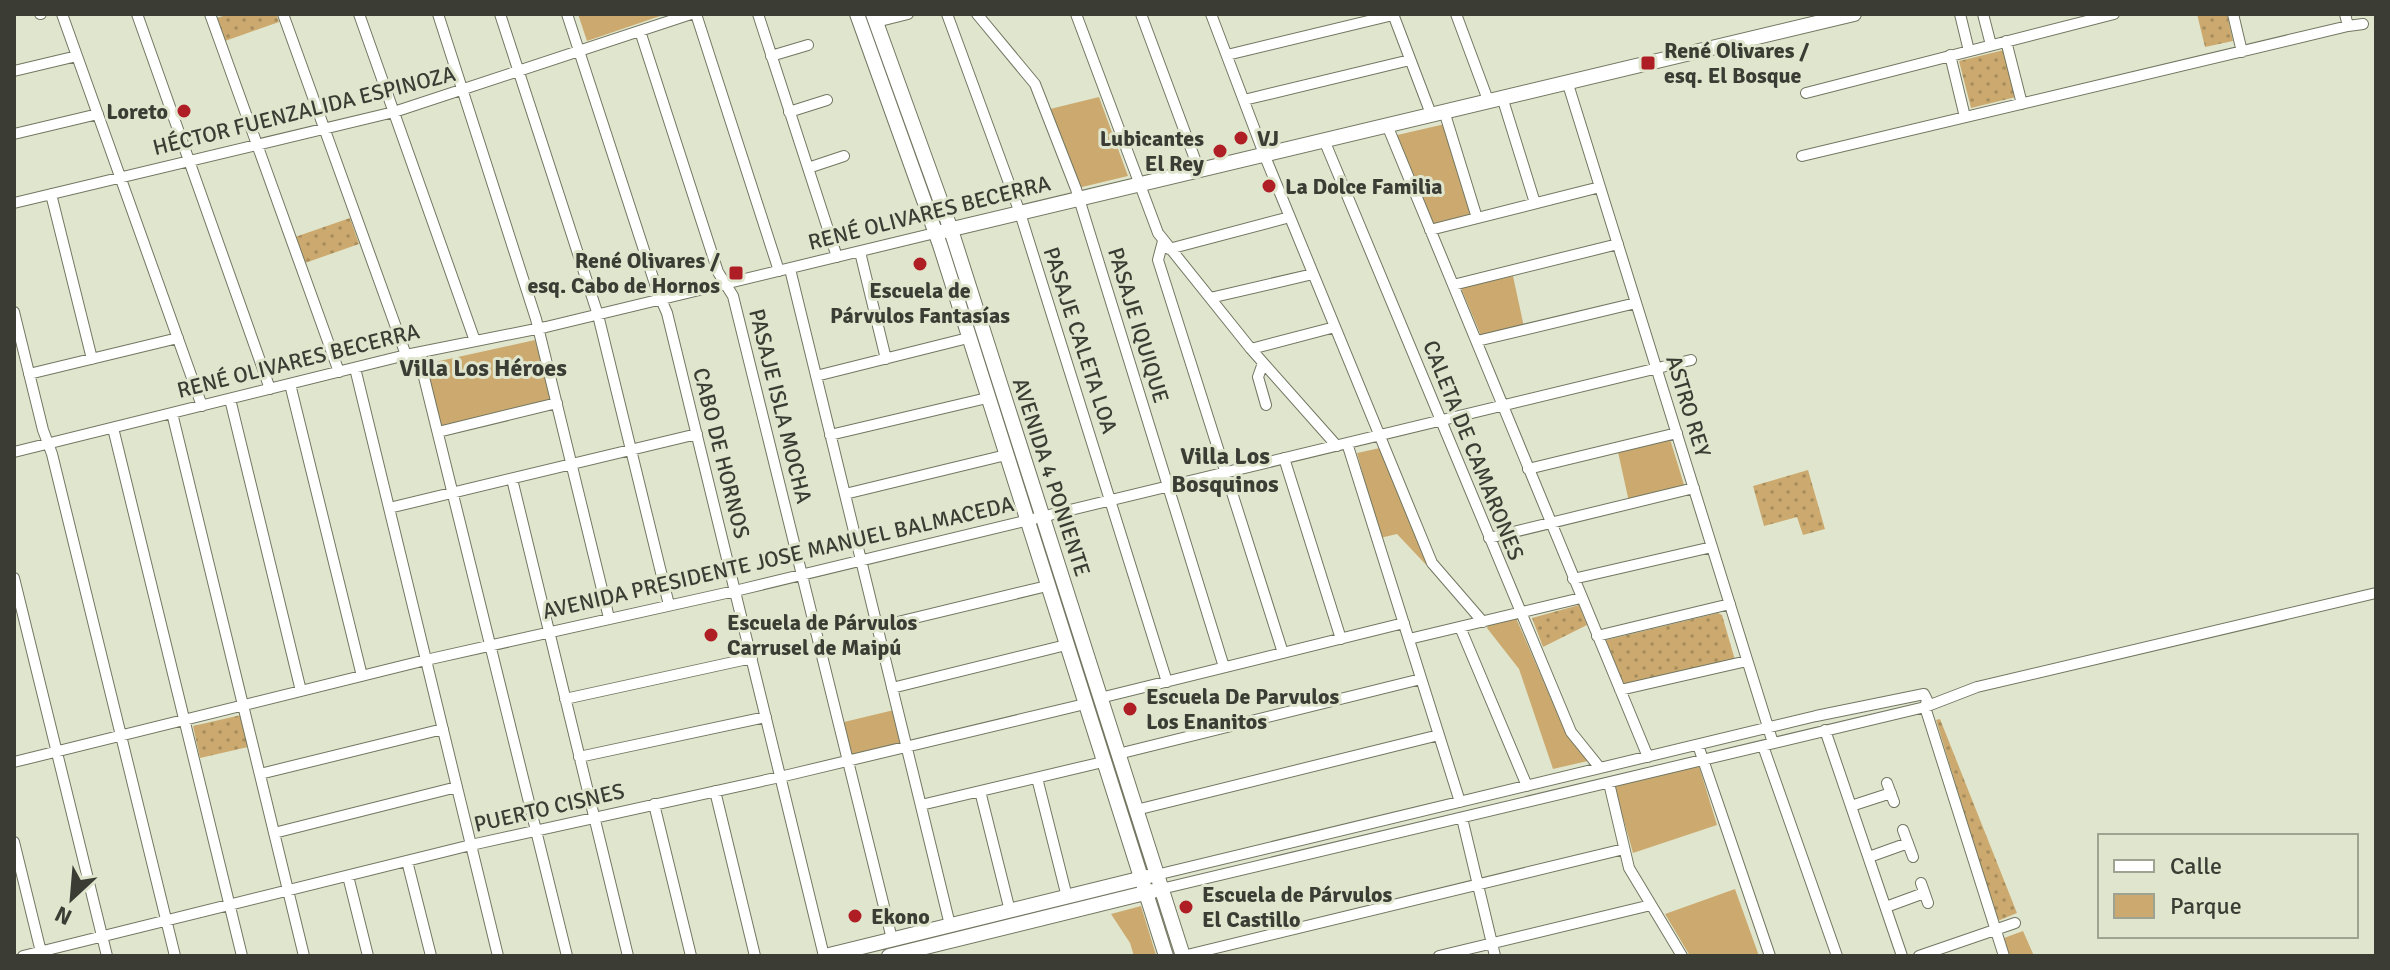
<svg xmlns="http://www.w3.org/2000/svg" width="2390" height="970" viewBox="0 0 2390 970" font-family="Signika,sans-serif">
<defs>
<pattern id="grass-dots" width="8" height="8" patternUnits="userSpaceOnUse" patternTransform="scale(2)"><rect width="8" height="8" fill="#ccaa6f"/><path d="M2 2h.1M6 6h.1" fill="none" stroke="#a78c5c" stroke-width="1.8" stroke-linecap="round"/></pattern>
</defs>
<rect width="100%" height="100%" fill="#e0e6ce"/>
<path fill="url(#grass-dots)" d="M 229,14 L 276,14 L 279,22 L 225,41 L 217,18 Z
M 2197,14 L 2227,14 L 2233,41 L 2205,47 Z
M 2004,50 L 2016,97 L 1971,108 L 1959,61 Z
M 350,218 L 359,244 L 305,263 L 295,237 Z
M 1808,470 L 1825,529 L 1803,535 L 1797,517 L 1764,526 L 1753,486 Z
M 1579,605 L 1587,625 L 1543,647 L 1532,618 Z
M 1718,613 L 1722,615 L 1735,660 L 1624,685 L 1606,640 Z
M 241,715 L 248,747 L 200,758 L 193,726 Z
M 1940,719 L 2017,913 L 2000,920 L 1997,919 L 1936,720 Z"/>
<path fill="#ccaa6f" d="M 578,14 L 666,14 L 587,41 Z
M 1099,97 L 1128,176 L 1078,188 L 1050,109 Z
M 1445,124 L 1472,211 L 1470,215 L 1435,224 L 1429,223 L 1393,136 Z
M 1513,276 L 1524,327 L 1482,338 L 1461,288 Z
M 535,340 L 551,398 L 549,402 L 443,427 L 439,425 L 426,364 Z
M 1670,439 L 1685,488 L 1629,502 L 1618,452 Z
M 1380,448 L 1425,553 L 1431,570 L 1397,534 L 1380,538 L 1357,453 Z
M 1516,618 L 1565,731 L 1592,760 L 1553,769 L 1519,669 L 1487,628 L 1488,625 Z
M 894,710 L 902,745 L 852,757 L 844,722 Z
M 1699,766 L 1717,825 L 1633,853 L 1614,786 Z
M 1735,889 L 1759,956 L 1690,956 L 1665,914 Z
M 1141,906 L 1156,955 L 1156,956 L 1134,956 L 1130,943 L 1111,914 Z
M 2023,931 L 2034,956 L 2010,956 L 2004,938 Z"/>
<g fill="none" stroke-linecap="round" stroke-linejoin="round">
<g stroke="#727762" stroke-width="12">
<path id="minor" d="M 40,14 L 41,14
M 62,14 L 202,406
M 137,14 L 270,389
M 210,14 L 339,372
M 283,14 L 406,355
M 359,14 L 475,341
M 438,14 L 536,319 L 609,618
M 500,14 L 598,315 L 669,605
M 567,14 L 657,290 L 667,313 L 824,956
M 696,14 L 779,271
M 758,14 L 837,257
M 947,14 L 1020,213 L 1167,682
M 977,14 L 1035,84 L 1076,189 L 1224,667
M 1076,14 L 1158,233 L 1251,349 L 1337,446
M 1141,14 L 1199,170
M 1211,14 L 1264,154 L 1432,563 L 1483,622
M 1393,14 L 1431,114
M 1456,14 L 1488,100
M 1960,14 L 1969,51
M 1983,14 L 1991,45
M 2233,14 L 2242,52
M 2345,14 L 2348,26 L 2363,24
M 876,22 L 908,14
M 640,31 L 718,272 L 733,296 L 892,939
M 2006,41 L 2022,104
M 1227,55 L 1393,15
M 1950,55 L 1965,117
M 771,56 L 808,45
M 14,71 L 77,56
M 1567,81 L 1773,743
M 1806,93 L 2114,14
M 1502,97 L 1535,203
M 1244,100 L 1410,60
M 1444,111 L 1477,218
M 789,112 L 827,100
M 1387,125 L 1648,757
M 14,134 L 98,114
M 1324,140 L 1571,732 L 1600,768
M 1802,156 L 2348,26
M 808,168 L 844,156
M 51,194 L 92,359
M 14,203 L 394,112 L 691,14
M 1430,230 L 1600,187
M 1163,241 L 1158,260 L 1283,653
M 1169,249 L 1290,217
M 860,252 L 886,359
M 790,269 L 950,925
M 1453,285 L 1618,244
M 1210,298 L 1313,274
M 14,312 L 43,430 L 52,454 L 175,956
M 1477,341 L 1636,303
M 1251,349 L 1335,327
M 418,353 L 567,956
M 1263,363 L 1258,377 L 1266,405
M 355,368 L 498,956
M 29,374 L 178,338
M 816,376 L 968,338
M 290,384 L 362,676
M 230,399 L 301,691
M 172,413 L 304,956
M 113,428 L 242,956
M 438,432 L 557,403
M 830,435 L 987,398
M 1347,443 L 1460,802
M 14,452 L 406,355 L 546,327 L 935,233
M 1284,458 L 1341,639
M 1528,469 L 1677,433
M 512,479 L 628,956
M 845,494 L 1006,455
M 389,508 L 697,434
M 1489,538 L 1694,488
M 14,578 L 107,956
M 1573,579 L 1712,547
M 877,627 L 1047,586
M 1460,627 L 1527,786
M 1597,636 L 1730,604
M 1409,639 L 1581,598
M 892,688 L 1066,645
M 1620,690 L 1747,661
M 1100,698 L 1404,623
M 565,699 L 752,658
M 1825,730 L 1902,956
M 1698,745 L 1770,956
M 1763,746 L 1837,956
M 1118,754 L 1421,679
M 579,757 L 766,717
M 14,762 L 426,660 L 735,591 L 1691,360
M 260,774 L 443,729
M 1037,778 L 1067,897
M 1609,783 L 1629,868 L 1682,956
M 1887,783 L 1894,802
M 715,791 L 755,956
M 980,791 L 1010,911
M 654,804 L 691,956
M 921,805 L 1103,762
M 1851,806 L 1891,793
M 1136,810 L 1439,735
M 1462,818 L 1495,956
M 1903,830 L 1913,857
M 274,833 L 457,787
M 14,842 L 42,956
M 1869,857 L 1908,843
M 407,861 L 431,956
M 1156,875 L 1816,716 L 1924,694 L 1927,700 L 1925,707 L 2004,956
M 348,876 L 368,956
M 1921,883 L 1928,903
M 1161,889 L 1925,707 L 1977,687 L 2376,593
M 1886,907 L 1924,893
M 23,956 L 471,845 L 780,777 L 1085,704
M 1183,956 L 1624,849
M 1439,956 L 1651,905
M 1919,956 L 2015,923"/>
</g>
<g stroke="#727762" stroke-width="16">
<path id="tertiary" d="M 857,14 L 940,245 L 1166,956
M 873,14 L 951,230 L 1183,956
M 944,231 L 1854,14
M 825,956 L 1147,877
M 889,956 L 1153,891"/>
</g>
<use href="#minor" stroke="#fff" stroke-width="10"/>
<use href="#tertiary" stroke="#fff" stroke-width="14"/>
</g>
<g fill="#af1d25" stroke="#e0e6ce" stroke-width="3">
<rect x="1640" y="55" width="16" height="16" rx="4"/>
<circle cx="184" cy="111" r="8"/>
<circle cx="1241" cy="138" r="8"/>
<circle cx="1220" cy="151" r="8"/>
<circle cx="1269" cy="186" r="8"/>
<circle cx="920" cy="264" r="8"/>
<rect x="728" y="265" width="16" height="16" rx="4"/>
<circle cx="711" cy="635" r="8"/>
<circle cx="1130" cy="709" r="8"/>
<circle cx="1186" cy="907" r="8"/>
<circle cx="855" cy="916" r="8"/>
</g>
<g text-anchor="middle" stroke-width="6" stroke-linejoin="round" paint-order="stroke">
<g font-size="22" font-weight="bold" fill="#3b3d34" stroke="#e0e6ce" text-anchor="start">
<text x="1664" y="58">René Olivares /<tspan x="1664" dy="25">esq. El Bosque</tspan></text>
<text x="168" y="119" text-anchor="end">Loreto</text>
<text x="1204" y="146" text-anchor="end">Lubicantes<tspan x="1204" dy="25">El Rey</tspan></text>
<text x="1257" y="146">VJ</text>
<text x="1285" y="194">La Dolce Familia</text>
<text x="720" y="268" text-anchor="end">René Olivares /<tspan x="720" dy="25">esq. Cabo de Hornos</tspan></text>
<text x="920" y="298" text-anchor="middle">Escuela de<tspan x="920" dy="25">Párvulos Fantasías</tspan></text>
<text x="727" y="630">Escuela de Párvulos<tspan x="727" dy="25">Carrusel de Maipú</tspan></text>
<text x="1146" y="704">Escuela De Parvulos<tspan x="1146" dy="25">Los Enanitos</tspan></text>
<text x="1202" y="902">Escuela de Párvulos<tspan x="1202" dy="25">El Castillo</tspan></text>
<text x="871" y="924">Ekono</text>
</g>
<g font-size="22" fill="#3b3d34" stroke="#e0e6ce">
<text transform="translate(304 110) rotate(-14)" y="8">HÉCTOR FUENZALIDA ESPINOZA</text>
<text transform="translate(929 212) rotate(-14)" y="8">RENÉ OLIVARES BECERRA</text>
<text transform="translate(1139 325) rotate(73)" y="8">PASAJE IQUIQUE</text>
<text transform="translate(1081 340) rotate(72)" y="8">PASAJE CALETA LOA</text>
<text transform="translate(298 360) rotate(-14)" y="8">RENÉ OLIVARES BECERRA</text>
<text transform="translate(781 406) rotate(76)" y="8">PASAJE ISLA MOCHA</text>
<text transform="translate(1689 406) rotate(73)" y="8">ASTRO REY</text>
<text transform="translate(1474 450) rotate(68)" y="8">CALETA DE CAMARONES</text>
<text transform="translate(722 453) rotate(76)" y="8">CABO DE HORNOS</text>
<text transform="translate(1052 477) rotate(72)" y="8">AVENIDA 4 PONIENTE</text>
<text transform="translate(778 557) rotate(-13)" y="8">AVENIDA PRESIDENTE JOSE MANUEL BALMACEDA</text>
<text transform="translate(549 807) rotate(-13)" y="8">PUERTO CISNES</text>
</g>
<g font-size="24" font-weight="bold" fill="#3b3d34" stroke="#e0e6ce">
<text x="483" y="376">Villa Los Héroes</text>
<text x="1225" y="464">Villa Los<tspan x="1225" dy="28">Bosquinos</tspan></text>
</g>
</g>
<rect width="2390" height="970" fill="none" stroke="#3b3d34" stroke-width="32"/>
<rect x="2098" y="834" width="260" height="104" fill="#e0e6ce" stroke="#9ea290" stroke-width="2"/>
<rect x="2114" y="860" width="40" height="12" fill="#ffffff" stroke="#9ea290" stroke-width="2"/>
<text x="2170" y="874" font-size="24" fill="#3b3d34">Calle</text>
<rect x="2114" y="894" width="40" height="24" fill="#ccaa6f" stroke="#9ea290" stroke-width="2"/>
<text x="2170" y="914" font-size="24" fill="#3b3d34">Parque</text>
<g transform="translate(72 898) rotate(206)" stroke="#e0e6ce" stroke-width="6" paint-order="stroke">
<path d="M0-6L14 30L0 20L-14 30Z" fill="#3b3d34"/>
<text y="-12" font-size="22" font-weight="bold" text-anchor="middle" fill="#3b3d34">N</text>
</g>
</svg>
